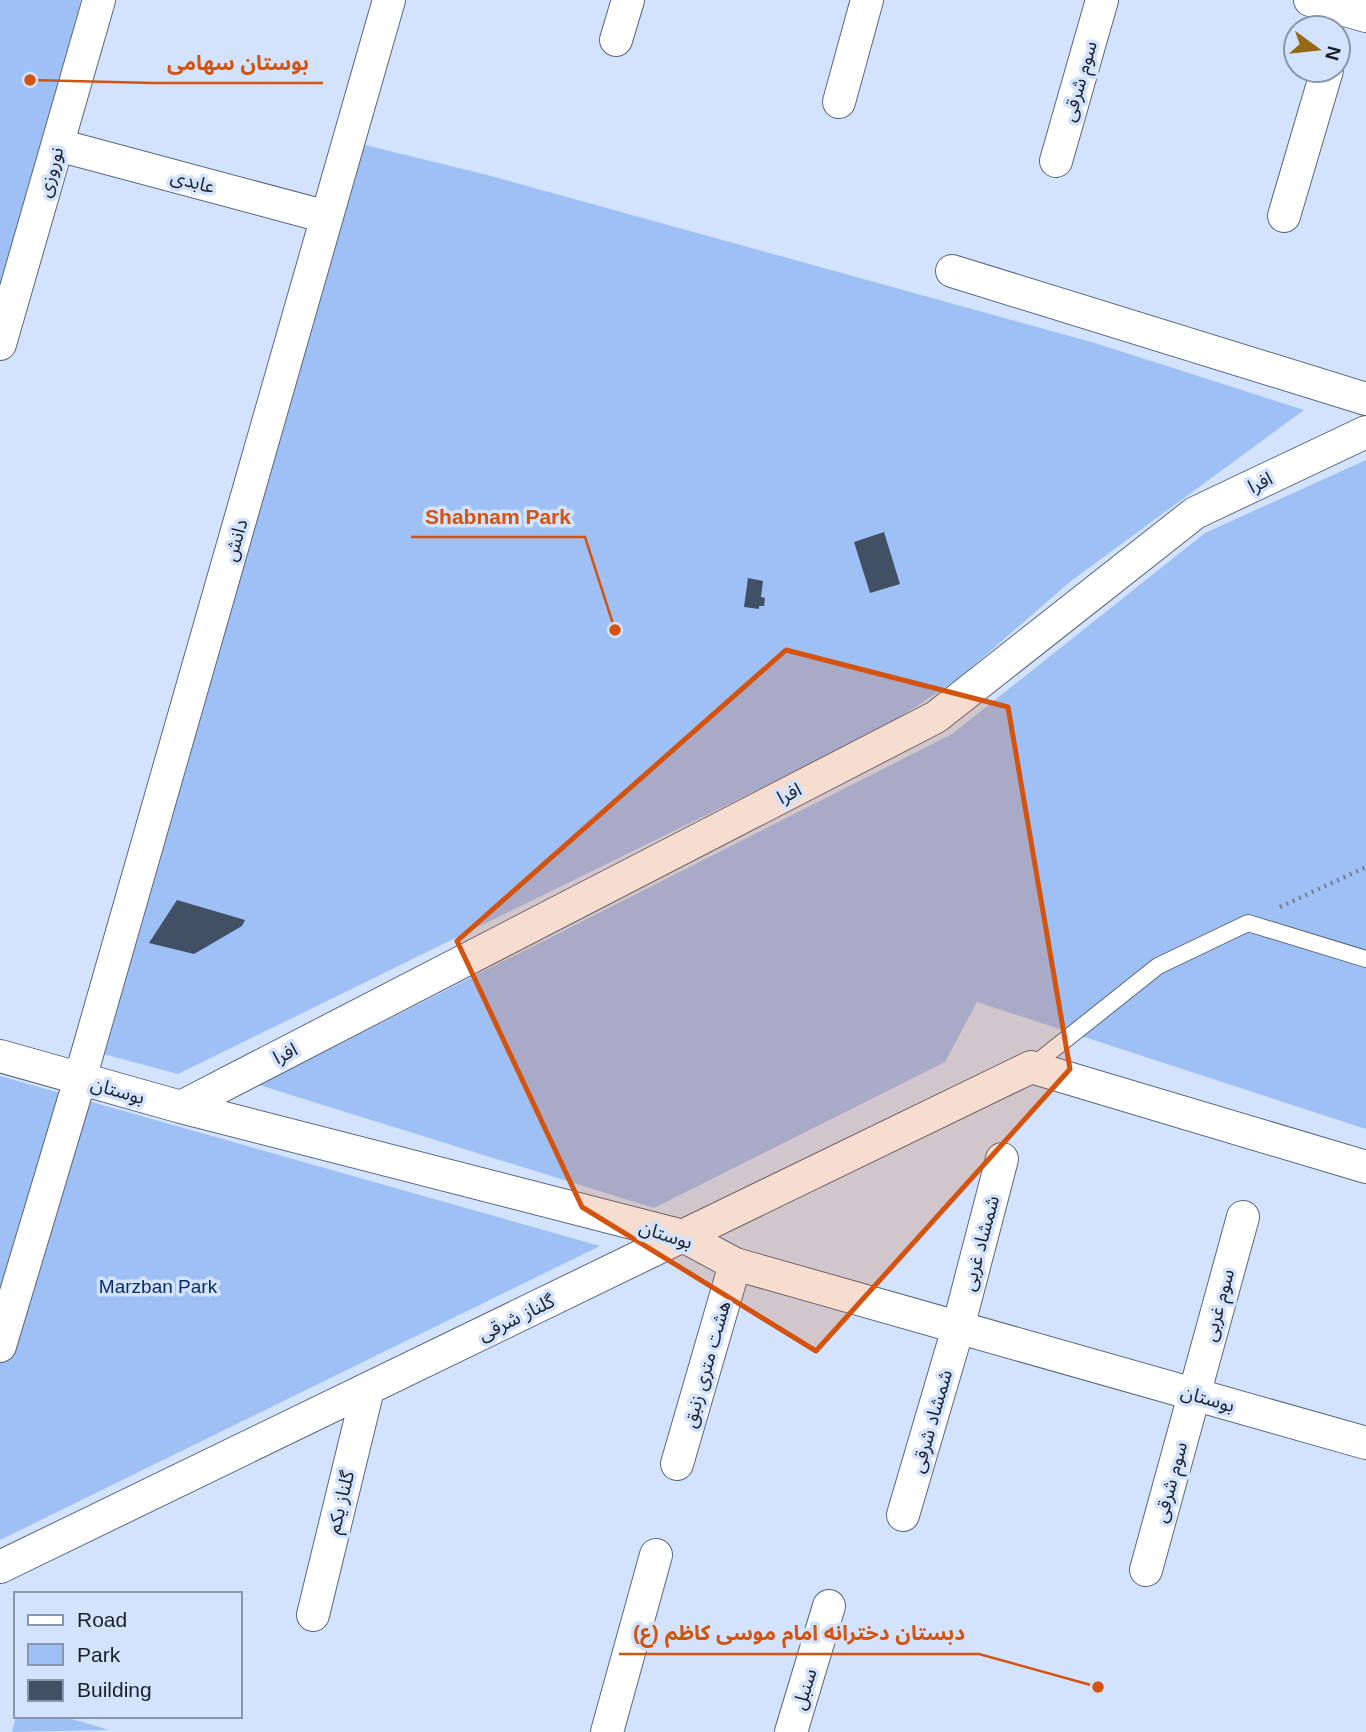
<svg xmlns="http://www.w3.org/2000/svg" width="1366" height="1732" viewBox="0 0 1366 1732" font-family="Helvetica,'Noto Sans Arabic',sans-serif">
<rect width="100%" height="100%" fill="#d3e3fd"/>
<path fill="#9ec0f5" d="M 0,0 L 81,0 L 40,161 L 0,300 Z
M 357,143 L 491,176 L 1095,343 L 1304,410 L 1071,581 L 957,680 L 878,731 L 178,1074 L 92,1051 Z
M 1366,460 L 1366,1129 L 977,1002 L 945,1062 L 654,1208 L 259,1085 L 952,734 L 1205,533 Z
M 0,1076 L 600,1246 L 0,1540 Z
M 16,1716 L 62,1716 L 109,1730 L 12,1732 Z"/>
<path fill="#425065" d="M 884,532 L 900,584 L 870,593 L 854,542 Z
M 748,578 L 763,581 L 761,597 L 765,598 L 764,606 L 759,606 L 759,609 L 744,607 Z
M 177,900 L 245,920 L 242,926 L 194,954 L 149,943 Z"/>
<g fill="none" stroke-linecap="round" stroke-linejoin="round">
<g stroke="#59677d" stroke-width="18">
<path id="lane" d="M 1031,1067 L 1158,966 L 1248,923 L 1366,959"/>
</g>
<g stroke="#59677d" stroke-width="34">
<path id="street" d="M 1310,0 L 1366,16
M 616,40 L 628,0
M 839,102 L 867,0
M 58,145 L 327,217
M 1056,161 L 1102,0
M 1284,216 L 1327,70
M 952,271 L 1366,399
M 0,344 L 99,0
M 0,1056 L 181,1107 L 683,1236 L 735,1264 L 1366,1443
M 181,1107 L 936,717 L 1195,513 L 1366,432
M 0,1346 L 80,1079 L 389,0
M 677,1464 L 735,1264
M 903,1515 L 958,1328 L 1002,1159
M 0,1567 L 1031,1067 L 1366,1167
M 1146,1570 L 1243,1217
M 313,1615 L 368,1389
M 607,1732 L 656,1555
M 791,1732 L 829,1606"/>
</g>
<path stroke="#758091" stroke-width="4.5" stroke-dasharray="2 5" stroke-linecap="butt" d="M 1280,907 L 1366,867"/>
<use href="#lane" stroke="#fff" stroke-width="16"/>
<use href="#street" stroke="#fff" stroke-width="32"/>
</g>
<path fill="#d3530f" fill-opacity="0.2" stroke="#d3530f" stroke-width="5" stroke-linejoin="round" d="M 786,650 L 1008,707 L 1070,1069 L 816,1351 L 582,1207 L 457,941 Z"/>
<g text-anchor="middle" stroke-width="7" stroke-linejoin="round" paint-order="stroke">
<g font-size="19" fill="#1a2029" stroke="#d3e3fd">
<text transform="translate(1079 81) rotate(-74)" y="7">سوم شرقی</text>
<text transform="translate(50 172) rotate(-74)" y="7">نوروزی</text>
<text transform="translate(193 181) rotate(15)" y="7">عابدی</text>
<text transform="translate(1260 482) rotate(-26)" y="7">افرا</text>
<text transform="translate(235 540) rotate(-74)" y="7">دانش</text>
<text transform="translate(789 793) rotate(-27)" y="7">افرا</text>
<text transform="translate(285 1053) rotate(-27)" y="7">افرا</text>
<text transform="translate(118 1090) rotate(16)" y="7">بوستان</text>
<text transform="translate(666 1234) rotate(18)" y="7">بوستان</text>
<text transform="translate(980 1243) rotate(-75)" y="7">شمشاد غربی</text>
<text transform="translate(1218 1305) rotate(-75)" y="7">سوم غربی</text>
<text transform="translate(516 1317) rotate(-26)" y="7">گلناز شرقی</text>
<text transform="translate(706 1364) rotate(-74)" y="7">هشت متری زنبق</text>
<text transform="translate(1208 1398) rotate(16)" y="7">بوستان</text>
<text transform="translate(931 1421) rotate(-74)" y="7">شمشاد شرقی</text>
<text transform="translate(1170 1482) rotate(-75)" y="7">سوم شرقی</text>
<text transform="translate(340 1502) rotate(-76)" y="7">گلناز یکم</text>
<text transform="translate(804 1689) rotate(-73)" y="7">سنبل</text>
</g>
<g font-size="19" fill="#082e69" stroke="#d3e3fd">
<text x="158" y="1293">Marzban Park</text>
</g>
</g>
<path fill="none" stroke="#d3530f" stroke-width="2.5" d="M30 80L153 83H323M615 630L585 537H411M1098 1687L979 1654H619"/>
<g fill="#d3530f" stroke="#d3e3fd" stroke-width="2.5">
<circle cx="30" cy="80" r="7"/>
<circle cx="615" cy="630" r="7"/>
<circle cx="1098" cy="1687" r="7"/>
</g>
<g font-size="21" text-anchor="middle" font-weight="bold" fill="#d3530f" stroke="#d3e3fd" stroke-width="7" stroke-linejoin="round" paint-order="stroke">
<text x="238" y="70">بوستان سهامی</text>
<text x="498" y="524">Shabnam Park</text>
<text x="799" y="1640">دبستان دخترانه امام موسی کاظم (ع)</text>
</g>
<rect x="14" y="1592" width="228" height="126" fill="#d3e3fd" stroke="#8995a8" stroke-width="2"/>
<rect x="28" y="1615" width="35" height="10" fill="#ffffff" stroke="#8995a8" stroke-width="2"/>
<text x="77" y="1627" font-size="21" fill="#1a2029">Road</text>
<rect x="28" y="1644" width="35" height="21" fill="#9ec0f5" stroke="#8995a8" stroke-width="2"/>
<text x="77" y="1662" font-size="21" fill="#1a2029">Park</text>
<rect x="28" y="1680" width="35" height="21" fill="#425065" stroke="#8995a8" stroke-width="2"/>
<text x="77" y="1697" font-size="21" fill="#1a2029">Building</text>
<g transform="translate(1317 49) rotate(105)"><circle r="33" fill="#d3e3fd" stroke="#8995a8" stroke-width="2"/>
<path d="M0-5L12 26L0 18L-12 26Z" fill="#946a15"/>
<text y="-10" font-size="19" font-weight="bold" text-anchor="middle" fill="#1a2029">N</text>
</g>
</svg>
